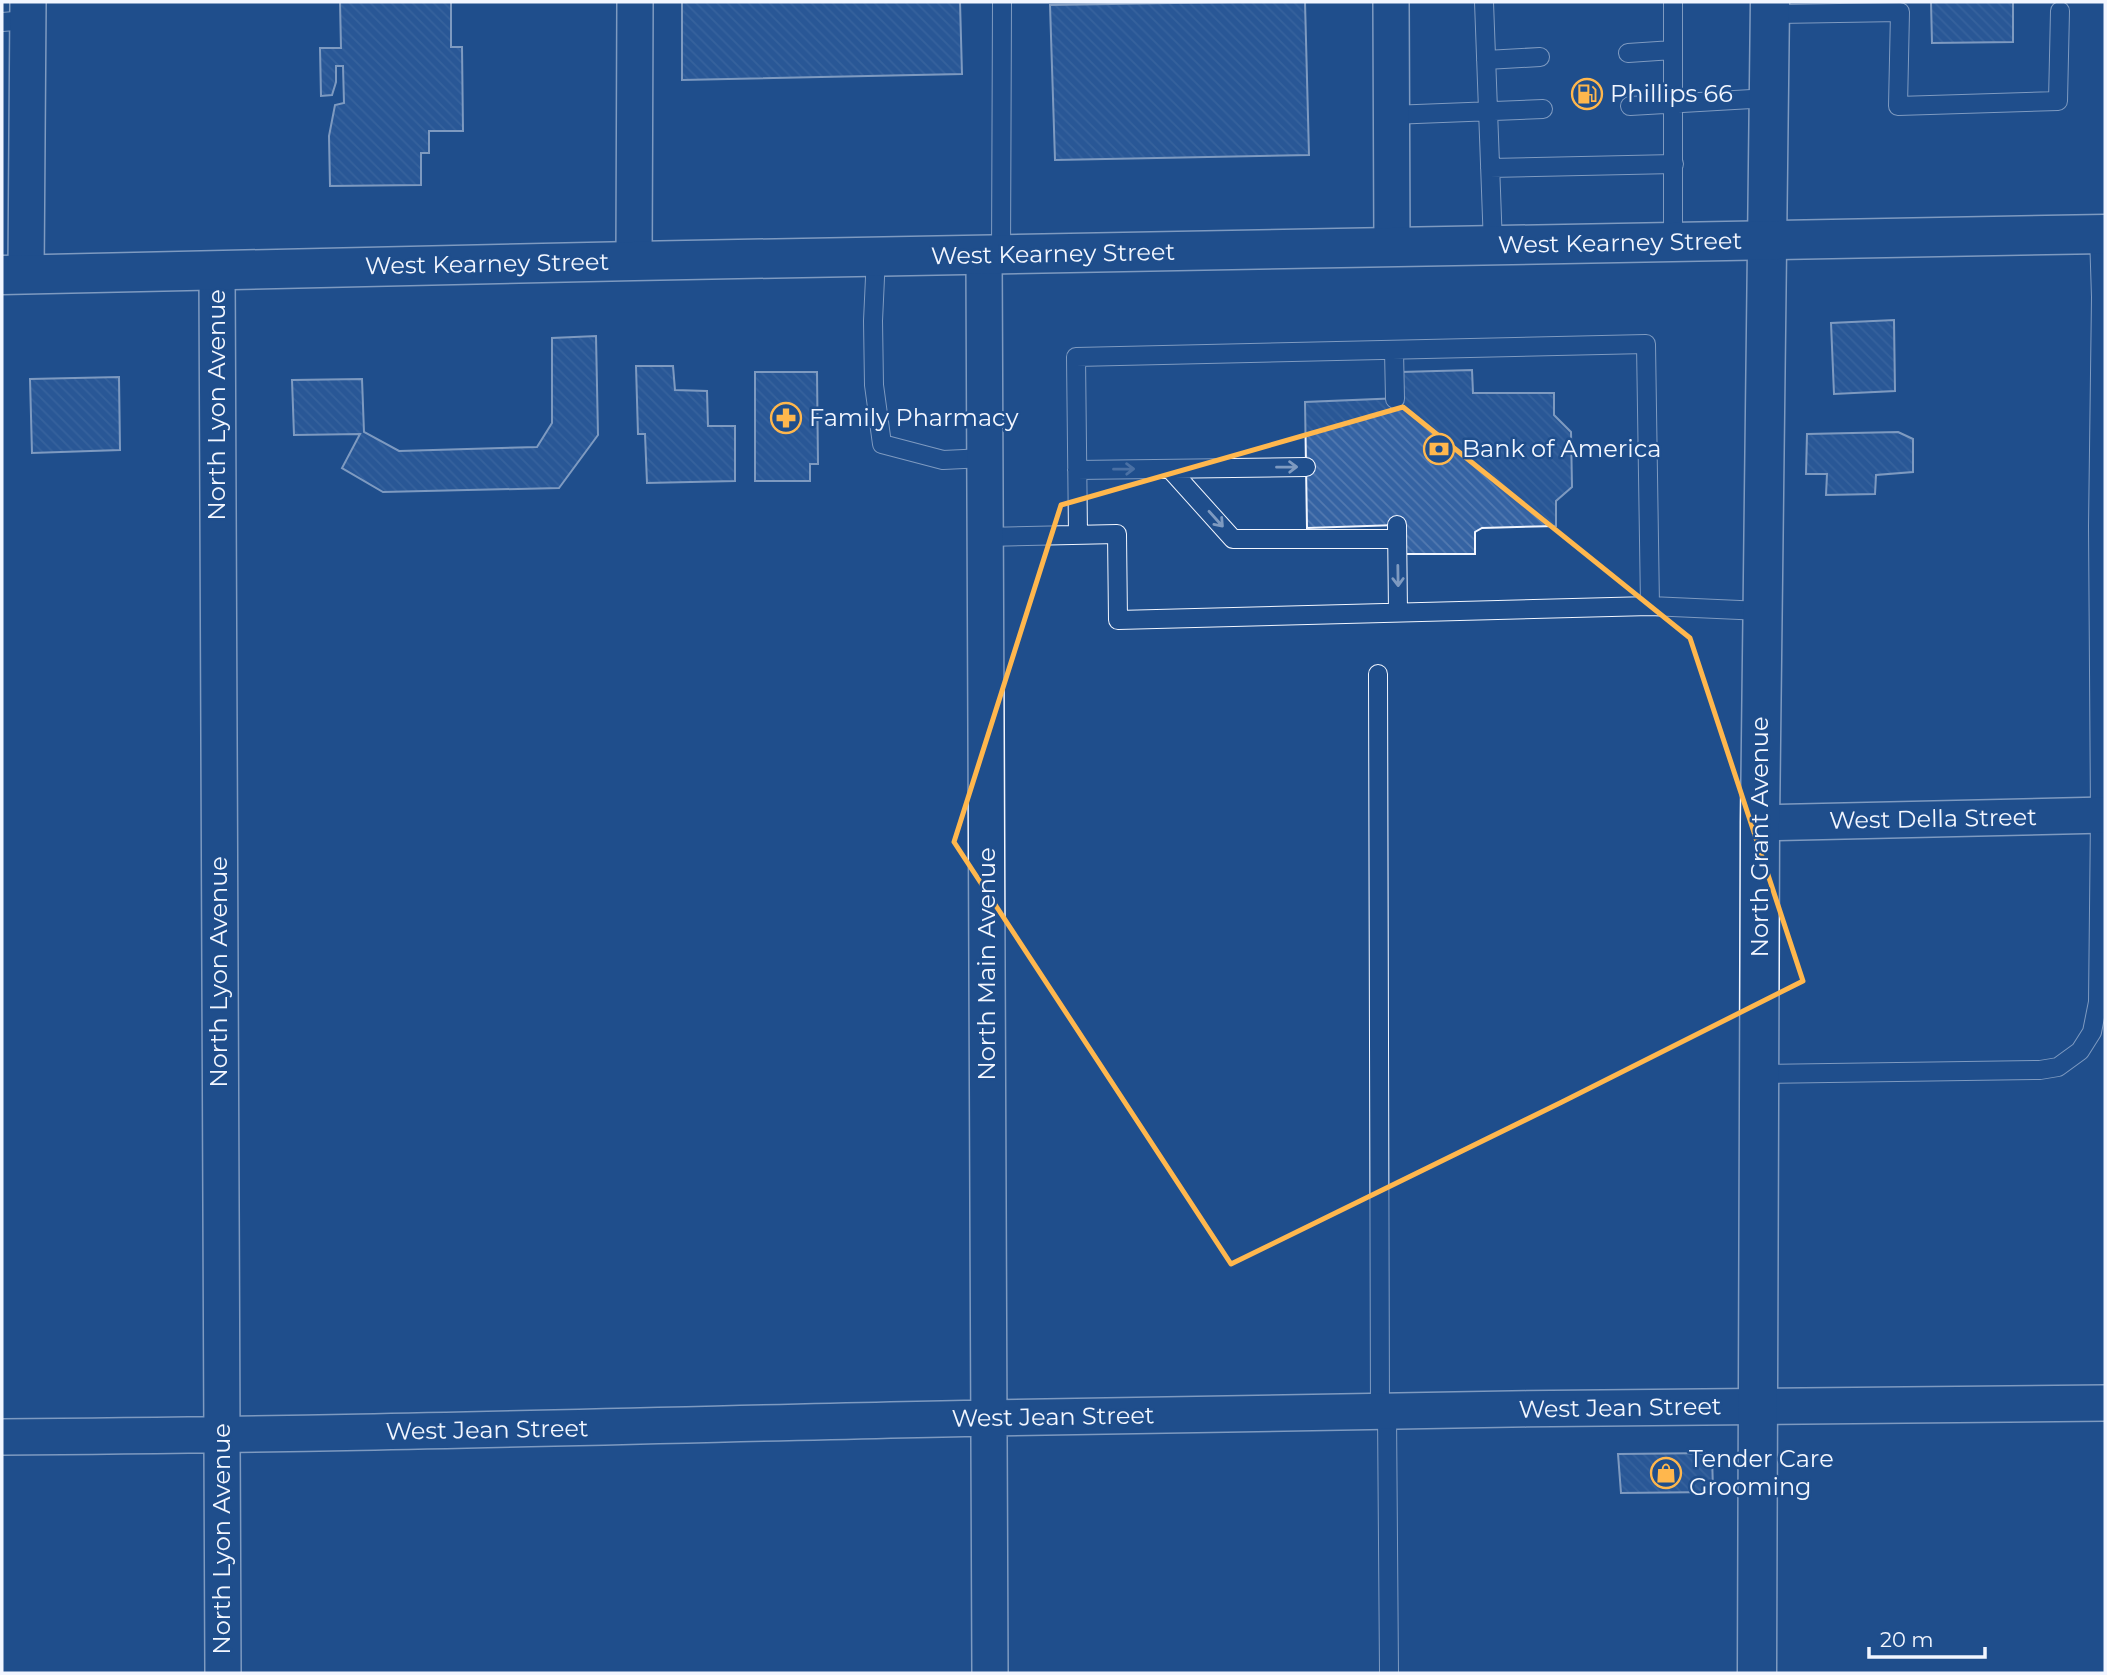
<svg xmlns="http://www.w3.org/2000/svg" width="2107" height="1675" viewBox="0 0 2107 1675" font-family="Montserrat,sans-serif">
<defs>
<pattern id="building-back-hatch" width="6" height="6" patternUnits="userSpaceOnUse" patternTransform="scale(1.75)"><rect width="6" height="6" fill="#3563a3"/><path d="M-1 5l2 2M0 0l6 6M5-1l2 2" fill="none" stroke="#537ab1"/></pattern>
</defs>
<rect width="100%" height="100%" fill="#1f4e8c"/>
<path fill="url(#building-back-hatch)" stroke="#f2f6ff" stroke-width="2" d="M 340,2 L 451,2 L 451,47 L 462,47 L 463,131 L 429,131 L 429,153 L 421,153 L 421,185 L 330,186 L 329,136 L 335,105 L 344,103 L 343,66 L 336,66 L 336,82 L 332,95 L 321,96 L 320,48 L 341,48 Z
M 682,2 L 960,2 L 962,74 L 682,80 Z
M 1237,2 L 1305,2 L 1309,155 L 1055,160 L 1050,5 Z
M 1931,2 L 2013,2 L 2013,42 L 1932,43 Z
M 1894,320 L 1895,391 L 1834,394 L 1831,323 Z
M 596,336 L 598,435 L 559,488 L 383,492 L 342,468 L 360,434 L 294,435 L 292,380 L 362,379 L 364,432 L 399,451 L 537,447 L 552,423 L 552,338 Z
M 636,366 L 673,366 L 675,390 L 707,391 L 708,426 L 735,426 L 735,481 L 647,483 L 645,434 L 638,434 Z
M 1472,370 L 1473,393 L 1554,393 L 1554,415 L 1571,432 L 1572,487 L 1556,501 L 1556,526 L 1482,528 L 1475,532 L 1475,554 L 1405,554 L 1397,525 L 1307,528 L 1305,402 L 1401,398 L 1401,372 Z
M 755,372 L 817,372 L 818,464 L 810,464 L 810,481 L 755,481 Z
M 119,377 L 120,450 L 32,453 L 30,379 Z
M 1898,432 L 1913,439 L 1913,472 L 1876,475 L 1875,494 L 1826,495 L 1827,474 L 1806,474 L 1807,434 Z
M 1712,1453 L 1713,1492 L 1621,1493 L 1618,1454 Z"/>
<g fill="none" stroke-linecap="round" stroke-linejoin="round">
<g stroke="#f2f6ff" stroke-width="20">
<path id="lane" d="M 1484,2 L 1493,245
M 1770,14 L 1900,12 L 1898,106 L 2058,101 L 2060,11
M 2,22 L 28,20
M 1628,53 L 1673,50
M 1486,60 L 1540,57
M 1630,106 L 1769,98
M 1391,115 L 1543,109
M 1490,168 L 1674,164
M 1673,242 L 1673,2
M 876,256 L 873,321 L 874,385 L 882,444 L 943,460 L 985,458
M 1001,256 L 1002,2
M 1394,351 L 1395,399
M 1170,469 L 1233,539 L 1397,539
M 1077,470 L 1306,467
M 1397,525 L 1398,612
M 1078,535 L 1076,357 L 1646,344 L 1650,606
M 985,537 L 1117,534 L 1118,620 L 1650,606 L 1762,611
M 1378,674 L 1380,1412
M 1759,1074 L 2040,1070 L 2058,1067 L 2080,1051 L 2092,1032 L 2098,1002 L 2100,815 L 2098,526 L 2101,297 L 2099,235
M 1387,1412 L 1389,1673"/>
</g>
<g stroke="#f2f6ff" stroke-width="38">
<path id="street" d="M 1391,2 L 1392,246
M 984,256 L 990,1673
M 634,261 L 635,2
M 217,271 L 223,1673
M 26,274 L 28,2
M 1760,823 L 2105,815
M 2,1437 C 330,1435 657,1425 985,1418 C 1358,1410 1732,1406 2105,1403"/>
</g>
<g stroke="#f2f6ff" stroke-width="41">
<path id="secondary" d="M 1757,1673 L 1760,823 L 1770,2"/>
</g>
<g stroke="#f2f6ff" stroke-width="41">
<path id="primary" d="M 2,275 L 634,261 L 2105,234"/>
</g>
<use href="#lane" stroke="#1f4e8c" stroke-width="18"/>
<use href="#street" stroke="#1f4e8c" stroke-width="35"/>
<use href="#secondary" stroke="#1f4e8c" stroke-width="38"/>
<use href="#primary" stroke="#1f4e8c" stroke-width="38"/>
</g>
<defs><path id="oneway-shaft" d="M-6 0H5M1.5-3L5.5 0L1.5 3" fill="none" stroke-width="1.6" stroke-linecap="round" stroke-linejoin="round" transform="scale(1.75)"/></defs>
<g stroke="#7e9ac0">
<use href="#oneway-shaft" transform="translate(1287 467) rotate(-1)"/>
<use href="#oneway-shaft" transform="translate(1124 469) rotate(-1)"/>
<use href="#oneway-shaft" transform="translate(1216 519) rotate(48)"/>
<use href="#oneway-shaft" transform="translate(1398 576) rotate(89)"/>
</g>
<path d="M0 0H2107V1675H0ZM 1403,407 L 1690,638 L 1803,981 L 1562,1102 L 1231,1264 L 954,842 L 1061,505 Z" fill="#1f4e8c" fill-opacity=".55" fill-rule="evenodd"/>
<path fill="none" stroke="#ffb74d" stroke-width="5" stroke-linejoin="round" d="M 1403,407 L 1690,638 L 1803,981 L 1562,1102 L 1231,1264 L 954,842 L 1061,505 Z"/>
<defs>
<g id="fuel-ring" transform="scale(1.575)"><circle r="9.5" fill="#1f4e8c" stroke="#ffb74d" stroke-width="1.5"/><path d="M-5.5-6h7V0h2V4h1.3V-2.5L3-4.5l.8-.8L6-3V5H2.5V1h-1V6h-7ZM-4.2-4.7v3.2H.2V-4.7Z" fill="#ffb74d"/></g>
<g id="pharmacy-ring" transform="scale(1.575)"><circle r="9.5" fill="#1f4e8c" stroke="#ffb74d" stroke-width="1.5"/><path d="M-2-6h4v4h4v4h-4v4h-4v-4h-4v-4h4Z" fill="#ffb74d"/></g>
<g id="bank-ring" transform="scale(1.575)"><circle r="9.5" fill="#1f4e8c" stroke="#ffb74d" stroke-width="1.5"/><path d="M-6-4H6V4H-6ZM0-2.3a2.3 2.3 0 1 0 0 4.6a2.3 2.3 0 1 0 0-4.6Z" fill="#ffb74d"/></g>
<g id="shop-ring" transform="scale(1.575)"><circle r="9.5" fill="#1f4e8c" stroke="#ffb74d" stroke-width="1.5"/><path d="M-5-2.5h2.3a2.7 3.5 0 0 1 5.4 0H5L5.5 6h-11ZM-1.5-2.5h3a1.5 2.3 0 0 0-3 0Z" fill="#ffb74d"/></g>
</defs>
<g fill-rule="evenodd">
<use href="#fuel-ring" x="1587" y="94"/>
<use href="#pharmacy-ring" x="786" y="418"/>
<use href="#bank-ring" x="1439" y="449"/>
<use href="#shop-ring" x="1666" y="1473"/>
</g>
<g text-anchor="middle" stroke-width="5" stroke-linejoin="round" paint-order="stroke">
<g font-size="24" fill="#f2f6ff" stroke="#1f4e8c" text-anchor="start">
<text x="1610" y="102">Phillips 66</text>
<text x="809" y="426">Family Pharmacy</text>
<text x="1462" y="457">Bank of America</text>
<text x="1689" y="1467">Tender Care<tspan x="1689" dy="28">Grooming</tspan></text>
</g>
<g font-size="24" fill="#f2f6ff" stroke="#1f4e8c">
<text transform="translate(1620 243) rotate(-1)" y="8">West Kearney Street</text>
<text transform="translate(1053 254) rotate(-1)" y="8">West Kearney Street</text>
<text transform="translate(487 264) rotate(-1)" y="8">West Kearney Street</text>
<text transform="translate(217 405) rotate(-90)" y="8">North Lyon Avenue</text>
<text transform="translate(1933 819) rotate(-1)" y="8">West Della Street</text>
<text transform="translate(1760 837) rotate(-90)" y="8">North Grant Avenue</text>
<text transform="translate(987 964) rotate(-90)" y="8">North Main Avenue</text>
<text transform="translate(219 972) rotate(-90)" y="8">North Lyon Avenue</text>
<text transform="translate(1620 1408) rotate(-1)" y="8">West Jean Street</text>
<text transform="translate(1053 1417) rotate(-1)" y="8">West Jean Street</text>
<text transform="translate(487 1430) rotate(-1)" y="8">West Jean Street</text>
<text transform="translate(222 1539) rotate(-90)" y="8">North Lyon Avenue</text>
</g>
</g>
<rect width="2107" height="1675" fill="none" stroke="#f2f6ff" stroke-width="7"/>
<path d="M1869 1647v10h116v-10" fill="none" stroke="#f2f6ff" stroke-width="3.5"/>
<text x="1880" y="1647" font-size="21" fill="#f2f6ff" stroke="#1f4e8c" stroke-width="5" paint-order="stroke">20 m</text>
</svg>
